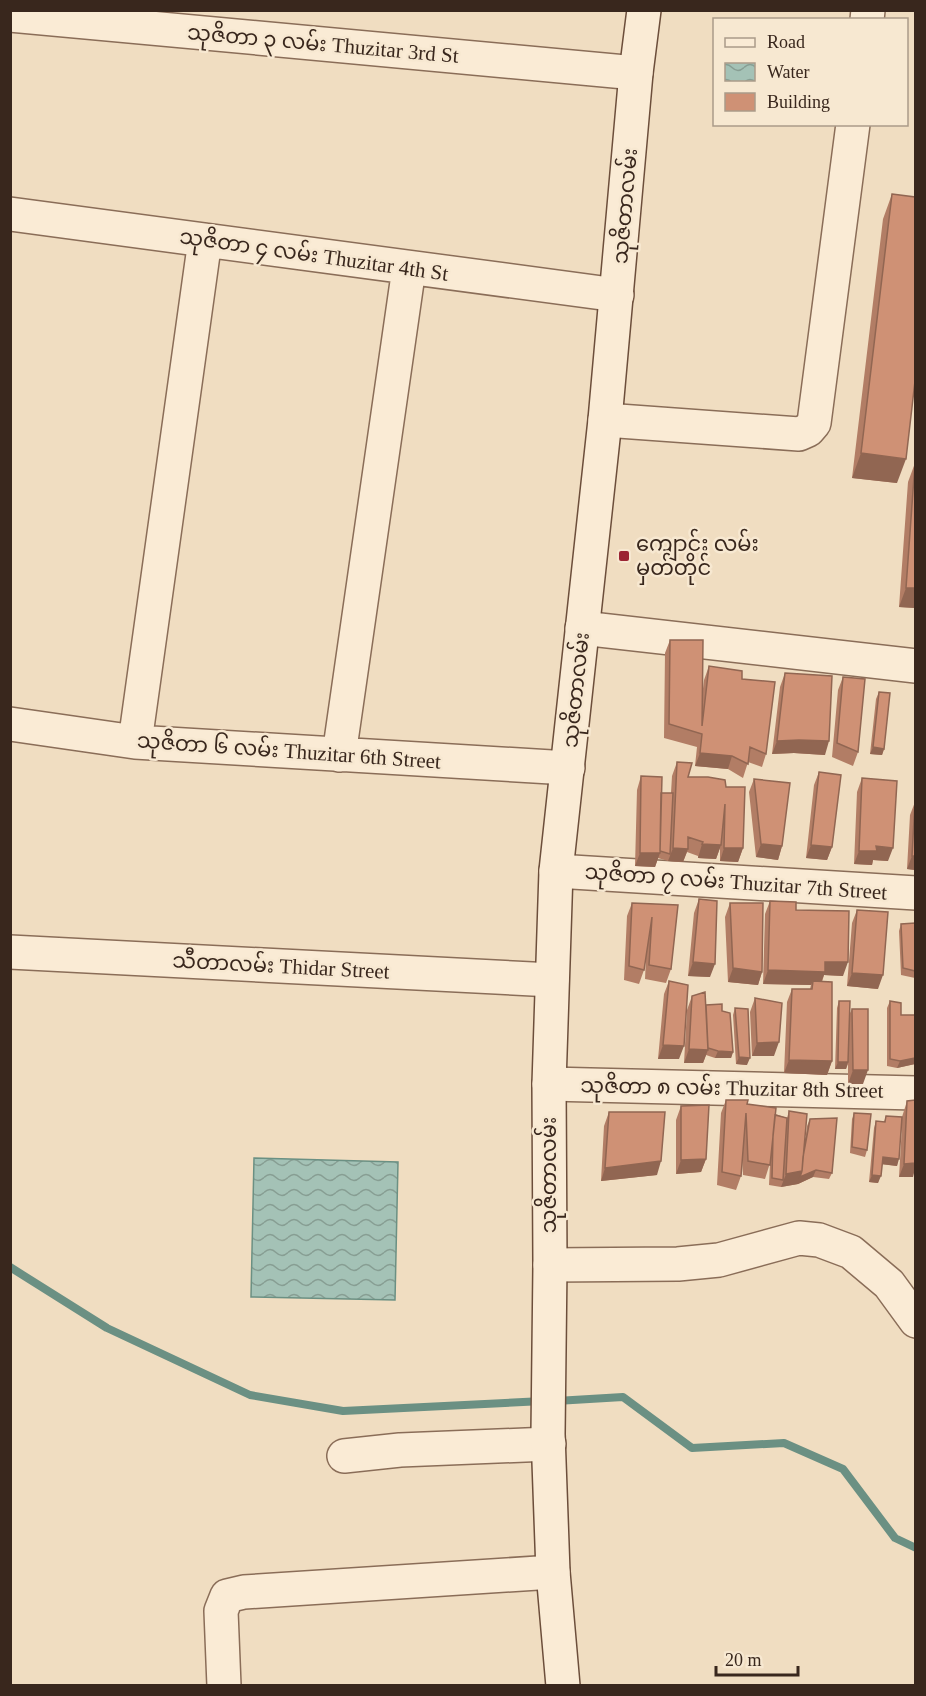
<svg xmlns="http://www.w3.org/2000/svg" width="926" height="1696" viewBox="0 0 926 1696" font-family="'Times New Roman','Noto Sans Myanmar',serif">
<defs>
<pattern id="water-waves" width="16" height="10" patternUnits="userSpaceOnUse" patternTransform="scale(1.5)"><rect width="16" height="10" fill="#a4c2b6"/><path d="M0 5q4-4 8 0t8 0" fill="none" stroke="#879e93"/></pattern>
</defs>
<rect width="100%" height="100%" fill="#f0ddc1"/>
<path fill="url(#water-waves)" stroke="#6b9083" stroke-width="1.5" d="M 254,1158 L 398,1162 L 395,1300 L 251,1297 Z"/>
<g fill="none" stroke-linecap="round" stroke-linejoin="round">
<path stroke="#6b9083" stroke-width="8" d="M 10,1267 L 107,1328 L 250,1395 L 343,1411 L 543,1401
M 556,1401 L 623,1397 L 692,1448 L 784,1443 L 843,1469 L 895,1538 L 916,1548"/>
<g stroke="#8a6d58" stroke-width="36">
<path id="street" d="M 10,15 L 636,73
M 867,20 L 868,10
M 10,214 L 617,295
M 605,420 L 799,434 L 808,430 L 814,423 L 853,124
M 582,628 L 916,666
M 10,724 L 135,742 L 568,768
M 135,742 L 205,240
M 339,755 L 409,268
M 556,871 L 916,893
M 10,952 L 552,980
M 549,1084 L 916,1093
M 550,1265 L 678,1264 L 719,1260 L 799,1238 L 819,1240 L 851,1252 L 889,1284 L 916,1321
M 344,1456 L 400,1450 L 549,1444
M 224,1686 L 221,1611 L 227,1596 L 244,1592 L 553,1572"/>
</g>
<g stroke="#6c4e3b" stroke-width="36">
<path id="secondary" d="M 563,1686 L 553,1572 L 548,1434 L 550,1265 L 549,1084 L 556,871 L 605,420 L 636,73 L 644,10"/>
</g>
<use href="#street" stroke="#faebd5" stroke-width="33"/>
<use href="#secondary" stroke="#faebd5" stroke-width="33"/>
</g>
<path fill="#b27d65" d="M 892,194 L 897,483 L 852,478 L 883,219 Z
M 915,463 L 915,608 L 899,607 L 908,482 Z
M 670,640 L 702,697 L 704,680 L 709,666 L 742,679 L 766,754 L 762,767 L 748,762 L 743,778 L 728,769 L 695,766 L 697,747 L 664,738 L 665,653 Z
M 785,673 L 825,755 L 794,753 L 772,754 L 780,687 Z
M 843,677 L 858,752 L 853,766 L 832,757 L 838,690 Z
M 879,692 L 884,749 L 882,755 L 870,754 L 876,699 Z
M 677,762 L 688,777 L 726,787 L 743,848 L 738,862 L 720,861 L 720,848 L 716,859 L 698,858 L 698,856 L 687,852 L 683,862 L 668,861 L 658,858 L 655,867 L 635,866 L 637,790 L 641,776 L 661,793 L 671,793 L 672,776 Z
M 819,772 L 832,847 L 827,860 L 806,858 L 814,785 Z
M 862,778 L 888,861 L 873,860 L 872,865 L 854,864 L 857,792 Z
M 754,779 L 782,846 L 778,860 L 756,857 L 749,792 Z
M 915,802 L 915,870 L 907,869 L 910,815 Z
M 699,899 L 710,977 L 688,976 L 694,913 Z
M 770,901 L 796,910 L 843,976 L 824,975 L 822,982 L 832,1061 L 827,1075 L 784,1073 L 787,1002 L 792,989 L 810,989 L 811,985 L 763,984 L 765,914 Z
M 632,903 L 678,905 L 671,969 L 666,983 L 645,979 L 646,958 L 644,970 L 639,984 L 624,980 L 627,916 Z
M 730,903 L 762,972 L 758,985 L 728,982 L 725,917 Z
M 857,910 L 878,989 L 847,986 L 852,923 Z
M 915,923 L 915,978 L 901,975 L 899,931 L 901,924 Z
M 669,981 L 679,1059 L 658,1059 L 664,994 Z
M 692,996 L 706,1005 L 722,1011 L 733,1052 L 731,1058 L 715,1058 L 706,1055 L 703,1063 L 684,1063 L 687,1010 Z
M 755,998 L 774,1056 L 752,1056 L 750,1012 Z
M 839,1001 L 849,1015 L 852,1009 L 863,1084 L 848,1084 L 848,1064 L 846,1069 L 835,1069 L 837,1008 Z
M 890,1001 L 915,1064 L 897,1068 L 887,1066 L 887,1008 Z
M 735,1008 L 747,1065 L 736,1064 L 733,1015 Z
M 726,1100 L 747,1104 L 787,1118 L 789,1111 L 805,1142 L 807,1126 L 810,1119 L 832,1173 L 829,1179 L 813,1177 L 798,1184 L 781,1187 L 769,1185 L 770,1163 L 765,1179 L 743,1175 L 742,1157 L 741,1176 L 736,1190 L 717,1185 L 721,1113 Z
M 907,1101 L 913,1177 L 899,1177 L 902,1126 L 897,1166 L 882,1164 L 878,1183 L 869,1182 L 874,1128 L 876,1121 L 884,1122 L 886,1116 L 902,1117 Z
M 681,1106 L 706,1159 L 701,1172 L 676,1174 L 676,1120 Z
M 609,1112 L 657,1175 L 601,1181 L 604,1126 Z
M 854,1113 L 867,1150 L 865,1157 L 850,1153 L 852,1119 Z"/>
<path fill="#916652" d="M 861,453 L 906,459 L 897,483 L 852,478 Z
M 906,588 L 915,588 L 915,608 L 899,607 Z
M 799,740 L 829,741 L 825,755 L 794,753 L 772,754 L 777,741 Z
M 873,747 L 884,749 L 882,755 L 870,754 Z
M 700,753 L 732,756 L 728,769 L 695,766 Z
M 702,844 L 721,845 L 716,859 L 698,858 Z
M 761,844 L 782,846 L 778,860 L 756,857 Z
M 811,845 L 832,847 L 827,860 L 806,858 Z
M 876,846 L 893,848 L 888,861 L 873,860 L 872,865 L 854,864 L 859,851 Z
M 673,848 L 688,849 L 683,862 L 668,861 Z
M 724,848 L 743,848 L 738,862 L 720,861 Z
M 640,853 L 660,853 L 655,867 L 635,866 Z
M 912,856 L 915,856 L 915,870 L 907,869 Z
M 693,962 L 715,964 L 710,977 L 688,976 Z
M 825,962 L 848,962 L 843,976 L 824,975 L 820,985 L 813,981 L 811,985 L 763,984 L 768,970 Z
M 733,968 L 762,972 L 758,985 L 728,982 Z
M 852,973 L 883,975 L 878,989 L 847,986 Z
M 779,1042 L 774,1056 L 752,1056 L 757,1043 Z
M 663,1045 L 684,1046 L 679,1059 L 658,1059 Z
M 689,1049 L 708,1050 L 703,1063 L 684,1063 Z
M 718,1051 L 733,1052 L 731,1058 L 715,1058 Z
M 739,1057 L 750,1058 L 747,1065 L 736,1064 Z
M 915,1058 L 915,1064 L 897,1068 L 900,1061 Z
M 789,1060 L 832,1061 L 827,1075 L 784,1073 Z
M 838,1062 L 848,1062 L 846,1069 L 835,1069 Z
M 853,1070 L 868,1070 L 863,1084 L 848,1084 Z
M 883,1157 L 899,1159 L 897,1166 L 880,1164 Z
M 706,1159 L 701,1172 L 676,1174 L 681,1160 Z
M 661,1161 L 657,1175 L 601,1181 L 605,1168 Z
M 915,1163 L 915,1169 L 913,1177 L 899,1177 L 904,1164 Z
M 816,1170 L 813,1177 L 798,1184 L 781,1187 L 786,1174 L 802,1171 Z
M 872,1175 L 881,1176 L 878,1183 L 869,1182 Z"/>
<path fill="#cf9175" stroke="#916652" stroke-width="1.5" d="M 892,194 L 915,197 L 915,381 L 906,459 L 861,453 Z
M 915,463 L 915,588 L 906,588 Z
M 670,640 L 703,640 L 702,726 L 709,666 L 742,671 L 742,679 L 775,682 L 766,754 L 750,747 L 748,764 L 732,756 L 700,753 L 702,734 L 669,724 Z
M 785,673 L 832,676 L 829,741 L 799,740 L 777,741 Z
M 843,677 L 865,679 L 858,752 L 837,743 Z
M 879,692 L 890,693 L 884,749 L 873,747 Z
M 677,762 L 692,763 L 688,777 L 708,777 L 725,780 L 726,787 L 745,787 L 743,848 L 724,848 L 725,804 L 721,845 L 702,844 L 703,842 L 688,837 L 688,849 L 673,848 Z
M 819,772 L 841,775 L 832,847 L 811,845 Z
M 641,776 L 662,777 L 660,853 L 640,853 Z
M 862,778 L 897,781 L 893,848 L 876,846 L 877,851 L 859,851 Z
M 754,779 L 790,783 L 782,846 L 761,844 Z
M 661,793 L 673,793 L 670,854 L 660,851 Z
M 915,802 L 915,856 L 912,856 Z
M 699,899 L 717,901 L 715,964 L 693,962 Z
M 770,901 L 796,902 L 796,910 L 849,911 L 848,962 L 825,962 L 825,972 L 768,970 Z
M 632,903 L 678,905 L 671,969 L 649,965 L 652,917 L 644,970 L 629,966 Z
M 730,903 L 763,903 L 762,972 L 733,968 Z
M 857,910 L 888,912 L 883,975 L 852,973 Z
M 915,923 L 915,971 L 903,968 L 901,924 Z
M 669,981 L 688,985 L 684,1046 L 663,1045 Z
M 813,981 L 832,982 L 832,1061 L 789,1060 L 792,989 L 812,989 Z
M 705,992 L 708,1050 L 689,1049 L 692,996 Z
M 755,998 L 782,1003 L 779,1042 L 757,1043 Z
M 839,1001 L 850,1001 L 848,1062 L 838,1062 Z
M 890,1001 L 901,1003 L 901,1015 L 915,1015 L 915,1058 L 900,1061 L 890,1059 Z
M 722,1004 L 722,1011 L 730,1013 L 733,1052 L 718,1051 L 708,1048 L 706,1005 Z
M 735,1008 L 748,1009 L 750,1058 L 739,1057 Z
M 852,1009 L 868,1009 L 868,1070 L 853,1070 Z
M 726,1100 L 748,1100 L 747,1104 L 776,1108 L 770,1165 L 748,1161 L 746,1113 L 741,1176 L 722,1172 Z
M 915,1100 L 915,1163 L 904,1164 L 907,1101 Z
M 709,1105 L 706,1159 L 681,1160 L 681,1106 Z
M 789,1111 L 807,1114 L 802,1171 L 786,1174 Z
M 609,1112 L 665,1112 L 661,1161 L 605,1168 Z
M 854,1113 L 871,1114 L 867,1150 L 852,1147 Z
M 775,1115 L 787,1118 L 783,1180 L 772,1178 L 773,1135 Z
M 886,1116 L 902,1117 L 899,1159 L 883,1157 L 881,1176 L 872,1175 L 876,1121 L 885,1122 Z
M 837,1118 L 832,1173 L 816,1170 L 800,1177 L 802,1171 L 803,1157 L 810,1119 Z"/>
<rect fill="#9b2533" stroke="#f7e8d1" stroke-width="2" x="618" y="550" width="12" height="12" rx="3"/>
<g text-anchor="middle" stroke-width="5" stroke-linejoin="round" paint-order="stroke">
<g font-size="21" fill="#39271d" stroke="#f7e8d1">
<text transform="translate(323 44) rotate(5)" y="7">သုဇိတာ ၃ လမ်း Thuzitar 3rd St</text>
<text transform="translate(625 206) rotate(-85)" y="7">သုဇိတာလမ်း</text>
<text transform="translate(314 255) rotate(8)" y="7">သုဇိတာ ၄ လမ်း Thuzitar 4th St</text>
<text transform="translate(576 690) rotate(-84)" y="7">သုဇိတာလမ်း</text>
<text transform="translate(289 751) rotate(4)" y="7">သုဇိတာ ၆ လမ်း Thuzitar 6th Street</text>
<text transform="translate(736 882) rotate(4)" y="7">သုဇိတာ ၇ လမ်း Thuzitar 7th Street</text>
<text transform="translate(281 966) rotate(3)" y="7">သီတာလမ်း Thidar Street</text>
<text transform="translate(732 1088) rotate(1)" y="7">သုဇိတာ ၈ လမ်း Thuzitar 8th Street</text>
<text transform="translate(549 1175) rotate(-90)" y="7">သုဇိတာလမ်း</text>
</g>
<g font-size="21" fill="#39271d" stroke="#f7e8d1" text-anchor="start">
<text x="636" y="551">ကျောင်း လမ်း<tspan x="636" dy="24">မှတ်တိုင်</tspan></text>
</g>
</g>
<rect width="926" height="1696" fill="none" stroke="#39271d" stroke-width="24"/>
<rect x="713" y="18" width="195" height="108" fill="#f7e8d1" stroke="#ab9b89" stroke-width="1.5"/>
<rect x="725" y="38" width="30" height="9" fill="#faebd5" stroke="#ab9b89" stroke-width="1.5"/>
<text x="767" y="48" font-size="18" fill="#39271d">Road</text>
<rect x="725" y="63" width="30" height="18" fill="url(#water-waves)" stroke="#ab9b89" stroke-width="1.5"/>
<text x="767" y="78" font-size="18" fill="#39271d">Water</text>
<rect x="725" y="93" width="30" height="18" fill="#cf9175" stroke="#ab9b89" stroke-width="1.5"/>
<text x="767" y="108" font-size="18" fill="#39271d">Building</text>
<path d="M716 1666v9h82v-9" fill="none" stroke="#39271d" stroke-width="3"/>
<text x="725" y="1666" font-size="18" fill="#39271d" stroke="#f7e8d1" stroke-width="4.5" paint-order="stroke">20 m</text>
</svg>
